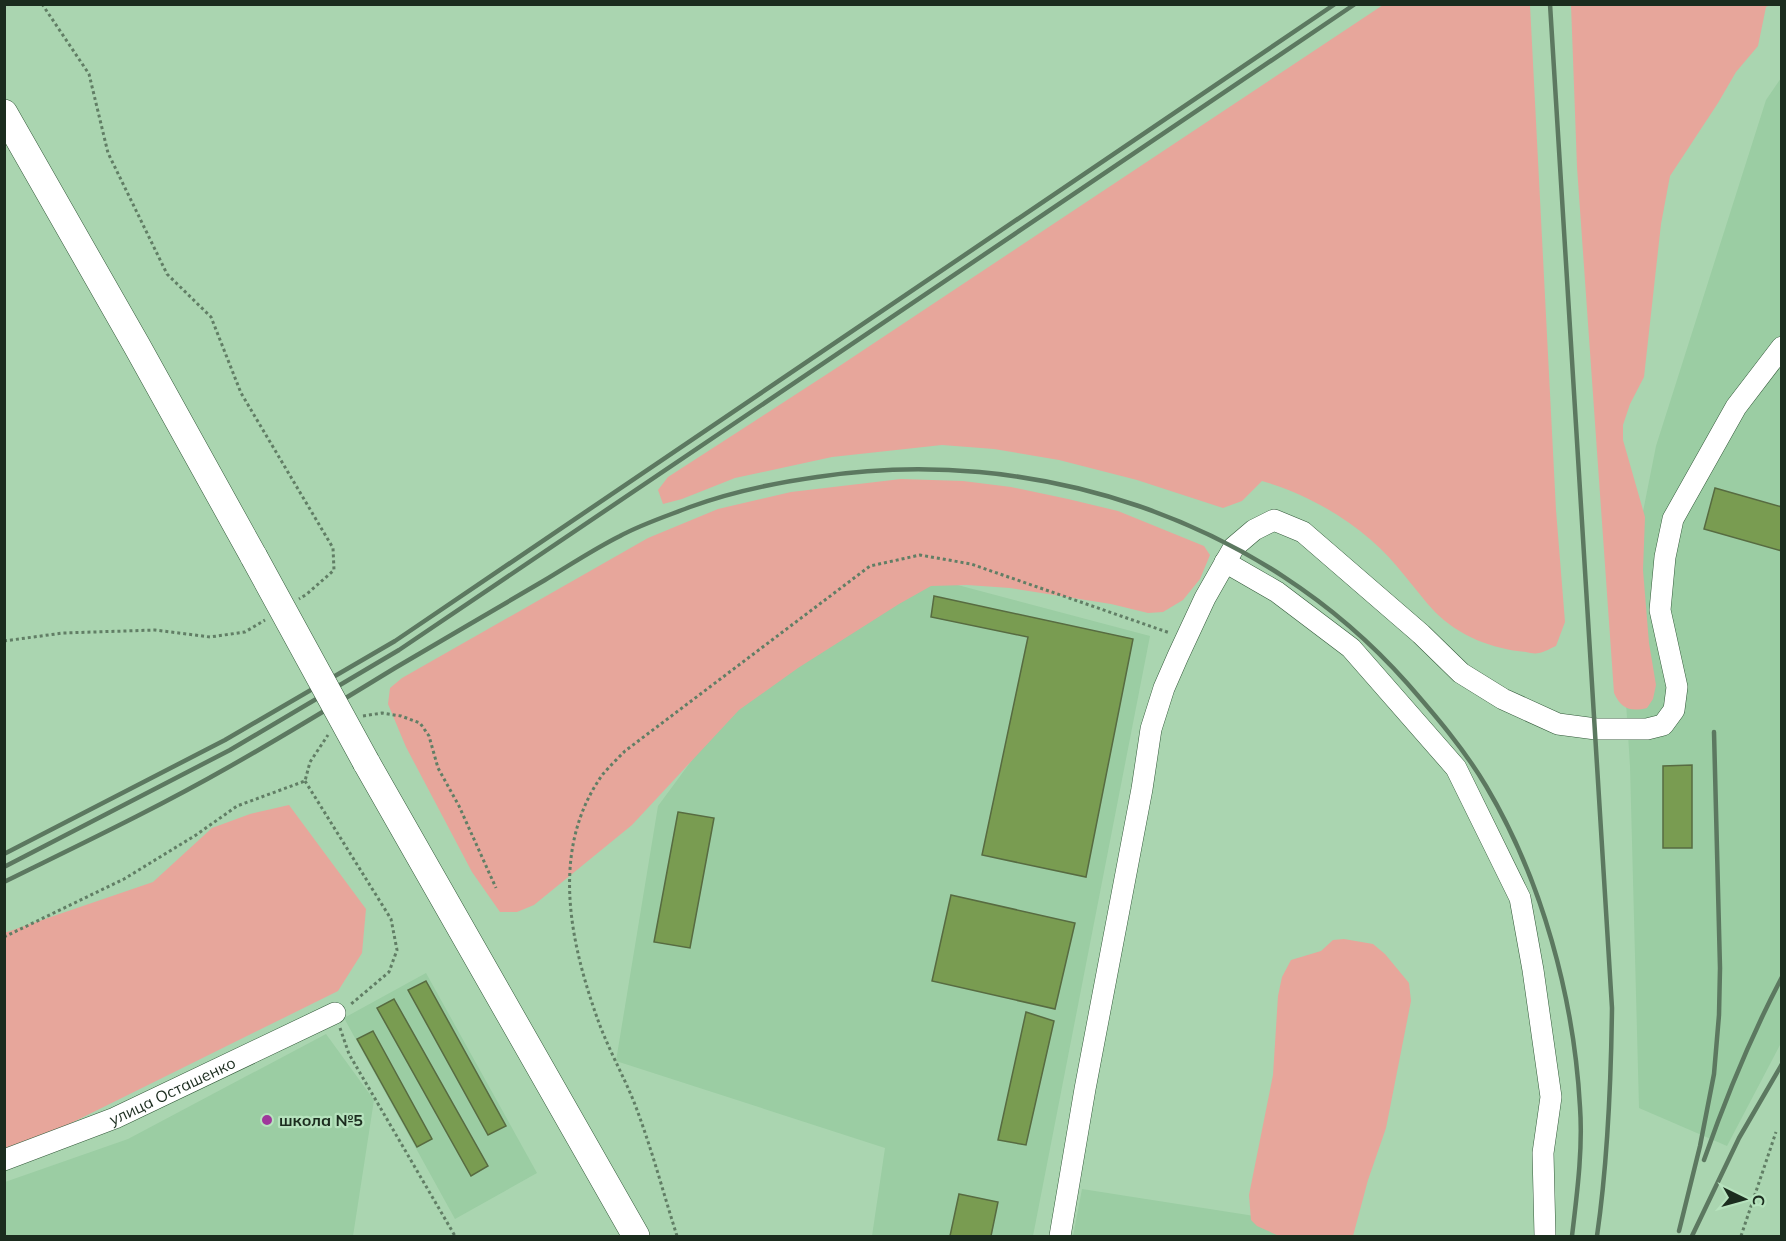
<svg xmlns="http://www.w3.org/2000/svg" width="1786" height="1241" viewBox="0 0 1786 1241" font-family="Mulish,sans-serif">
<rect width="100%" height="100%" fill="#aad5b0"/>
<path fill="#9bcda3" d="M 1781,78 L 1781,1043 L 1727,1146 L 1639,1108 L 1630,766 L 1621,623 L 1656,446 L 1766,100 Z
M 935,579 L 1150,636 L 1033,1236 L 872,1236 L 885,1148 L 616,1061 L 658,806 L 746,687 Z
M 426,973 L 537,1173 L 455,1219 L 344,1018 Z
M 326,1034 L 374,1100 L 353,1236 L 5,1236 L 5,1182 L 128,1139 Z
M 1082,1189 L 1311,1225 L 1309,1236 L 1073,1236 Z"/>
<path fill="#e7a69b" d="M 1383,5 L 1530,5 L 1556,510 L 1565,622 L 1556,646 C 1551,648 1545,652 1539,653 C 1535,654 1530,653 1526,652 C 1492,649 1459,636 1435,612 C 1413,588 1396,561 1371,540 C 1340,513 1301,492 1262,481 L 1242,501 L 1223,508 L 1137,480 L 1059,460 L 994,449 L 942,445 L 832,457 L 735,478 L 682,499 L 663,504 L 658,490 L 668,477 L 838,367 Z
M 1571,5 L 1770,5 L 1766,7 L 1758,46 L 1736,72 L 1718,103 L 1670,176 L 1661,224 L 1644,377 L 1630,404 L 1623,425 L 1623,440 L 1645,517 L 1643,570 L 1649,643 L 1656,685 L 1653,699 L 1647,708 C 1631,712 1621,709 1614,693 L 1577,167 Z
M 901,479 L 963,481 L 1011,487 L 1068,499 L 1118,511 L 1204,546 L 1210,555 L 1200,579 L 1183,600 L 1163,612 L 1148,613 L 1111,604 L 1010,588 L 967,585 L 931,586 L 899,604 L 798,668 L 739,710 L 632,825 L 534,905 L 517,912 L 500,912 L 472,872 L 406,747 L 388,704 L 390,688 L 402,678 L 648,538 L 718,509 L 791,492 Z
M 289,805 L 366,909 L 362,953 L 338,991 L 35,1141 L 5,1151 L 4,933 L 153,882 L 212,828 L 250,814 Z
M 1344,939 L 1373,944 L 1385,954 L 1409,983 L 1411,1001 L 1386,1128 L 1368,1180 L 1353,1236 L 1279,1236 L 1257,1226 L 1251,1220 L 1249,1195 L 1273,1075 L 1278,996 L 1282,977 L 1291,960 L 1321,951 L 1333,940 Z"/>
<path fill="#799c51" stroke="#576b41" stroke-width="1.5" d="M 1715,488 L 1782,507 L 1782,551 L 1704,529 Z
M 934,596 L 1133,639 L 1086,877 L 982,855 L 1028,637 L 931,617 Z
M 1692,765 L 1692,848 L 1663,848 L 1663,766 Z
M 678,812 L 714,818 L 690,948 L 654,942 Z
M 951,895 L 1075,923 L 1055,1009 L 932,981 Z
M 426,981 L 506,1126 L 488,1135 L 408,990 Z
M 394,999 L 488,1166 L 471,1176 L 377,1008 Z
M 1026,1012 L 1054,1021 L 1026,1145 L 998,1140 Z
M 373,1031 L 432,1139 L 417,1147 L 357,1039 Z
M 959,1194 L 998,1202 L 991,1236 L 950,1236 Z"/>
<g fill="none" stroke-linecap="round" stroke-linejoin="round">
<g stroke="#325939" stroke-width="22">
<g id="minor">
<path d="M 1225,562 L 1277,592 L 1351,648 L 1456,768 L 1520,898 L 1533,970 L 1551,1097 L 1543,1153 L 1545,1236"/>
<path id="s1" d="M 4,1160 L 115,1118 L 335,1013"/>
<path d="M 1060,1236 L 1085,1089 L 1142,789 L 1151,729 L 1164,688 L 1178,656 L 1205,598 L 1234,547 L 1254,530 L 1274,520 L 1303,532 L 1421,634 L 1461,673 L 1503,699 L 1558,724 L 1596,729 L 1647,729 L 1663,725 L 1674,710 L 1677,687 L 1660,610 L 1665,557 L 1673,519 L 1736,407 L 1782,347"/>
</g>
</g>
<g stroke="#325939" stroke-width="28">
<path id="major" d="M 4,113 L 137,346 L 254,557
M 366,762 L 636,1236"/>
</g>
<path stroke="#617e65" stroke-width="3" stroke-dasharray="3 3" stroke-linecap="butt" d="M 42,4 L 89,74 L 108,153 L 167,274 L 211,317 L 241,393 L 333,548 L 334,570 L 307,594 L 299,599
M 4,641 L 63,633 L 155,630 L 210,637 L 245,632 L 265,620
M 363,716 L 382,713 L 401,716 L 420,723 L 429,736 L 438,768 L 459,806 L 496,888
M 305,781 L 391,919 L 397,950 L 389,972 L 350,1005
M 4,937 L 124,879 L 196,835 L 237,806 L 305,781 L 310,762 L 328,735
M 340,1028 L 349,1054 L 455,1236
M 677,1236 C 663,1192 651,1146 634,1102 C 623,1075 609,1050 599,1023 C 570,943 549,849 603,774 C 610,766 618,758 625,751 L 870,566 L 920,555 L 971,564 L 1170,633
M 1741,1236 L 1776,1132"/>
<use href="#minor" stroke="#fff" stroke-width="21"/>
<use href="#major" stroke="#fff" stroke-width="27"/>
<path stroke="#5c7860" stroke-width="4.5" d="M 1550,4 L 1612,1008 C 1611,1085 1608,1160 1597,1236
M 4,854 L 225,740 L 395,641 L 1335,4
M 4,867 L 230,750 L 399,650 L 1355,4
M 4,882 C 79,845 155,809 227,768 C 284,736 339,702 395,668 C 445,639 495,609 545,580 C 570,565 594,549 620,536 C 642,524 667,516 690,507 C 731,492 774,483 817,477 C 1032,444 1261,518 1407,683 C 1435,715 1464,749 1486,786 C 1542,880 1574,998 1580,1107 C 1583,1149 1577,1194 1572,1236
M 1704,1160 C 1726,1097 1751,1036 1782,977
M 1679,1231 L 1700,1146 L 1714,1074 L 1719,1015 L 1720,968 L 1714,732
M 1692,1236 L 1739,1138 L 1782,1064"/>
<g stroke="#325939" stroke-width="28" stroke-linecap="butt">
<path id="major-bridge" d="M 254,557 L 366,762"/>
</g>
<use href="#major-bridge" stroke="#fff" stroke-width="27"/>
</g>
<circle fill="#9f389b" stroke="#b6e2bd" stroke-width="2" cx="267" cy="1120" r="6"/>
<g text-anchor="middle" stroke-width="4.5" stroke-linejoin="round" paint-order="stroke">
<g font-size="16" fill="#1b2c1e" stroke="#b6e2bd">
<text dy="6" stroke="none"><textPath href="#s1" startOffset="182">улица Осташенко</textPath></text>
</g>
<g font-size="16" font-weight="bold" fill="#1b2c1e" stroke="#b6e2bd" text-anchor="start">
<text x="279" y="1126">школа №5</text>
</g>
</g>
<rect width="1786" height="1241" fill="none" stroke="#1b2c1e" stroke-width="12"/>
<g transform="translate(1744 1199) rotate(95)" stroke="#b6e2bd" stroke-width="4.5" paint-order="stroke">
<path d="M0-4.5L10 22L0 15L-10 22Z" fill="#1b2c1e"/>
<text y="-9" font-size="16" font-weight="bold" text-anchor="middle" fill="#1b2c1e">С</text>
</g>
</svg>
